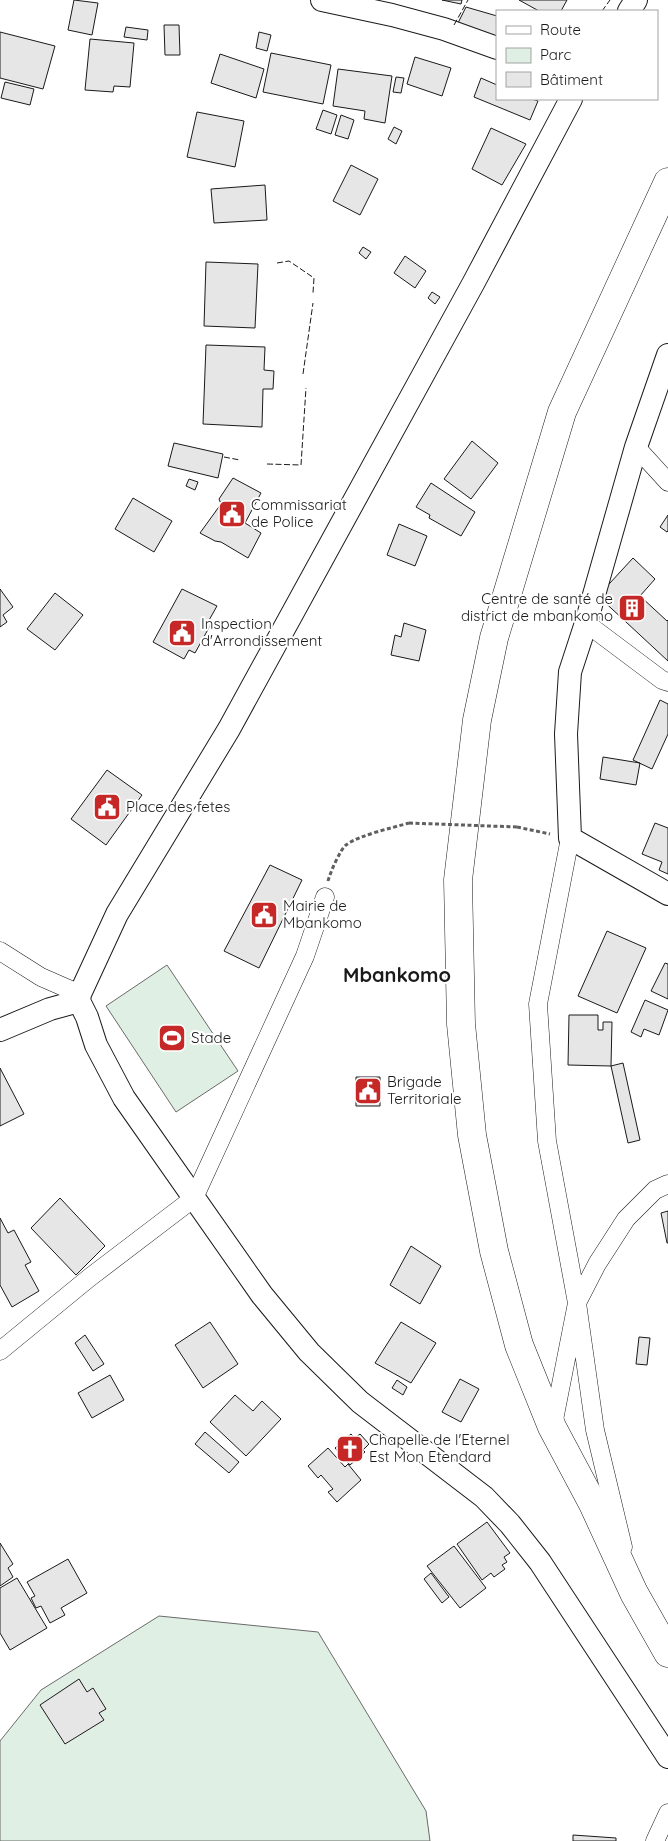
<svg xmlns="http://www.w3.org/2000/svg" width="668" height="1841" viewBox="0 0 668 1841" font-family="Quicksand,sans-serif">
<rect width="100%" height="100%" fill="#fff"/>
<path fill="#e0efe3" stroke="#6a6a6a" d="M 167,965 L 238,1071 L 176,1112 L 106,1006 Z
M 159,1616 L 318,1632 L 426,1811 L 430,1841 L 0,1841 L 0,1741 L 41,1690 Z"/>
<path fill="#e6e6e6" stroke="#1a1a1a" d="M 74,0 L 98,3 L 92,35 L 68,30 Z
M 442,0 L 462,0 L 461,4 Z
M 519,0 L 567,0 L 561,11 L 539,11 Z
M 466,7 L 497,16 L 497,47 L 453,33 Z
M 164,25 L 179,25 L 180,55 L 165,55 Z
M 126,27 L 148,30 L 147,40 L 124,37 Z
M 0,32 L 55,46 L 43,89 L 0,78 Z
M 259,32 L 271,35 L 267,51 L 256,48 Z
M 90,39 L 134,43 L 130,87 L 114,86 L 113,92 L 85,90 Z
M 271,53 L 331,65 L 323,104 L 263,92 Z
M 220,54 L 264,69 L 256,98 L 211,83 Z
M 415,57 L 451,68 L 442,96 L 407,84 Z
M 338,69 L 392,76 L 385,123 L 364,119 L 365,111 L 333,106 Z
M 396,77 L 404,78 L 401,93 L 393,92 Z
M 481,78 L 497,85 L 497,99 L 532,99 L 538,101 L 530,120 L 474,97 Z
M 5,82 L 34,89 L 30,105 L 1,98 Z
M 323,110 L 337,115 L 331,134 L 316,129 Z
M 197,112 L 244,121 L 235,167 L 187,157 Z
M 341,115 L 354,120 L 348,139 L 335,135 Z
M 394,127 L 402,131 L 396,144 L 388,139 Z
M 491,128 L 526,144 L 502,185 L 472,169 Z
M 351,165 L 378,179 L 360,215 L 333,201 Z
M 265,185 L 267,220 L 214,223 L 211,189 Z
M 363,247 L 371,252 L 366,259 L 359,253 Z
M 405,256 L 426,271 L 415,288 L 394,273 Z
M 206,262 L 258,264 L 255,328 L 204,326 Z
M 432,292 L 440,297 L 435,304 L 428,298 Z
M 206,345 L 265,347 L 264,370 L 274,371 L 273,389 L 263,389 L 262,427 L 203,424 Z
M 472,441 L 498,463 L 471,499 L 444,479 Z
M 174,443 L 223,454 L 218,478 L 168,466 Z
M 233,478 L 261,493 L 245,523 L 261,533 L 248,558 L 221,542 L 215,541 L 200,533 L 221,504 L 219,499 Z
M 189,479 L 198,482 L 195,490 L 186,486 Z
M 431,483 L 475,512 L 461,536 L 429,518 L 430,515 L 416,507 Z
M 133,498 L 172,521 L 154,552 L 115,529 Z
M 668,515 L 668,531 L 667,532 L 660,527 Z
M 399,524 L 427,536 L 415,566 L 387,555 Z
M 633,558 L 655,579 L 640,596 L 667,621 L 668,620 L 668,661 L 598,596 Z
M 0,589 L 13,607 L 3,615 L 7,622 L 0,627 Z
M 182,589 L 217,606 L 208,622 L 211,624 L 195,653 L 189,650 L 184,659 L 153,642 Z
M 55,593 L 83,615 L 55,650 L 27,629 Z
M 404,623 L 426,630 L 419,661 L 391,655 L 395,635 L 401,637 Z
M 660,700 L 668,704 L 668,734 L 652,769 L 633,760 Z
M 603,757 L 640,763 L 636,785 L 600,779 Z
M 107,770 L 142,795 L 106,845 L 71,819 Z
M 655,823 L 668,828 L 668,874 L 659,870 L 662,862 L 642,854 Z
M 270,865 L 302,880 L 259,968 L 224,951 Z
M 607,931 L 646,948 L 617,1013 L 578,996 Z
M 665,963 L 668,964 L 668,999 L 651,991 Z
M 645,1000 L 668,1010 L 659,1035 L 644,1029 L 641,1037 L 631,1032 Z
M 569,1015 L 598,1015 L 598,1030 L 603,1030 L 603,1022 L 612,1022 L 611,1066 L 568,1065 Z
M 623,1063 L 640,1140 L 628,1143 L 611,1066 Z
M 0,1068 L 24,1114 L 0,1126 Z
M 356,1077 L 380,1077 L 380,1106 L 356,1106 Z
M 60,1198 L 105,1246 L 76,1275 L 31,1228 Z
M 668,1211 L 668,1243 L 667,1243 L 661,1213 Z
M 0,1218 L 8,1233 L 14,1230 L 31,1262 L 25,1265 L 39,1291 L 12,1307 L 0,1285 Z
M 411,1246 L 441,1266 L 420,1304 L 390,1285 Z
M 210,1322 L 238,1364 L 203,1388 L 175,1345 Z
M 401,1322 L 436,1343 L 411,1383 L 375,1363 Z
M 85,1335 L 104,1364 L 93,1371 L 75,1343 Z
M 639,1337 L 650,1338 L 647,1365 L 636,1364 Z
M 110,1375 L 124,1400 L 92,1418 L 78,1393 Z
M 460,1379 L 479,1389 L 461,1422 L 442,1412 Z
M 397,1380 L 407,1387 L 403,1395 L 392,1388 Z
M 235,1395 L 253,1411 L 262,1401 L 281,1419 L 246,1456 L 210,1422 Z
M 205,1432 L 239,1462 L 229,1473 L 195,1444 Z
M 351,1434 L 355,1438 L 360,1434 L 369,1444 L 363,1450 L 365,1452 L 350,1465 L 335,1448 Z
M 328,1448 L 345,1467 L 348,1464 L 361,1480 L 337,1502 L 328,1492 L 333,1489 L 321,1475 L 318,1478 L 308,1466 Z
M 487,1522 L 510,1553 L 504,1557 L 507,1562 L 502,1565 L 505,1569 L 494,1577 L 491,1573 L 482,1580 L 457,1544 Z
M 0,1543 L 13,1564 L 8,1568 L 13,1577 L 0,1586 Z
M 454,1546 L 486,1588 L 460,1608 L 427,1566 Z
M 68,1559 L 87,1593 L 61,1608 L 65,1615 L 50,1623 L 41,1606 L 36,1608 L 31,1598 L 35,1596 L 27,1582 Z
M 431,1573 L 449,1597 L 442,1603 L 424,1579 Z
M 17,1578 L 47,1628 L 10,1650 L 0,1633 L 0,1588 Z
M 79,1679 L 87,1692 L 93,1688 L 106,1709 L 99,1713 L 104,1720 L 65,1744 L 40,1705 Z
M 573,1835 L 616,1838 L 616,1841 L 573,1841 Z"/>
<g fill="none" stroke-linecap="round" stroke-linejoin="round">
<g stroke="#1a1a1a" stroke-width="19">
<path id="minor" d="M 636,447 L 668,482
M 586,623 L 662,680 L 668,682
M 570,838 L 538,1004 L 547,1141 L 577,1303 L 595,1430 L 623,1547
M 0,951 L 41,977 L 80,994
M 0,1351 L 89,1278 L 194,1198 L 305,956 L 325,897
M 553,1425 L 577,1303 L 597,1264 L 626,1219 L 655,1190 L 668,1184
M 655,1841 L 668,1813"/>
</g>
<g stroke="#1a1a1a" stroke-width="24">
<path id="tertiary" d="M 322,0 L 392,15 L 444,29 L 497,48
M 629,11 L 636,0
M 571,99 L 474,282 L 229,729 L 117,914 L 80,994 L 79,1001 L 87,1017 L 96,1045 L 124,1098 L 262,1295 L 309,1352 L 360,1402 L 484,1497 L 510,1524 L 540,1562 L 668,1757
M 668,355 L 636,447 L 586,623 L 570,672 L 566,734 L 570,838 L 668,894
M 0,1030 L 50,1009 L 79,1001"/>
</g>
<g stroke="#1a1a1a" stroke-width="29">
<path id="trunk" d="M 668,182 L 562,412 L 494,638 L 477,720 L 458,880 L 461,1024 L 472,1135 L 494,1251 L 519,1345 L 552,1427 L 593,1504 L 634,1593 L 668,1653"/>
</g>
<path stroke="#5f5f5f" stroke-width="3" stroke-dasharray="4 2.5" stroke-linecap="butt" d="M 517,827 L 550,834
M 328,881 C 330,873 340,850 346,845 C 359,835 392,828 409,823"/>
<use href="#minor" stroke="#fff" stroke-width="18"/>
<use href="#tertiary" stroke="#fff" stroke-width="22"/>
<use href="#trunk" stroke="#fff" stroke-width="28"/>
<path stroke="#5f5f5f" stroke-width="3" stroke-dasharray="4 2.5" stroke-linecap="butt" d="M 409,823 L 517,827"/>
<path stroke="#1a1a1a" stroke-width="1" stroke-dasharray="6 2.5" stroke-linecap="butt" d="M 602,11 L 610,0
M 454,25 L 468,0
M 277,263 L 289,261 L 314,278 L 313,293
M 303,374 L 313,303
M 224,457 L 240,460
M 267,464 L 301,465 L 306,388"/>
</g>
<defs>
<g id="civic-square" transform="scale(1.4375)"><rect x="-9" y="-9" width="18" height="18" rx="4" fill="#c62828" stroke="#fff"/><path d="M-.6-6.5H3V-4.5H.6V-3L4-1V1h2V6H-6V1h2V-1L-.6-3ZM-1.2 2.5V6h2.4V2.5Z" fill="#fff"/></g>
<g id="building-square" transform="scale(1.4375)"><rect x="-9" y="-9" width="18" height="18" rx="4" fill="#c62828" stroke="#fff"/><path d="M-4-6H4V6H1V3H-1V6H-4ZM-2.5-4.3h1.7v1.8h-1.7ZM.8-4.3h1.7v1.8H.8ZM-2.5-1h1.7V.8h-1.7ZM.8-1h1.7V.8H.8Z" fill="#fff"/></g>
<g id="stadium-square" transform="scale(1.4375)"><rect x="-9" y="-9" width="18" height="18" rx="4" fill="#c62828" stroke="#fff"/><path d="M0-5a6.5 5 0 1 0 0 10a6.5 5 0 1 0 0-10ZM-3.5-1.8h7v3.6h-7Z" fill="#fff"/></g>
<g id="church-square" transform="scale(1.4375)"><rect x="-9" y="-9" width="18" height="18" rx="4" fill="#c62828" stroke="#fff"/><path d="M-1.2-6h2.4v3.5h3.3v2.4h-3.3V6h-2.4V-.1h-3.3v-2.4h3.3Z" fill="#fff"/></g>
</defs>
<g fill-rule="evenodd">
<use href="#civic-square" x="232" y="514"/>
<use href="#building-square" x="632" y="608"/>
<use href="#civic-square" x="182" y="633"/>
<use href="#civic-square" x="107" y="807"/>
<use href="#civic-square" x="264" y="915"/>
<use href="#stadium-square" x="172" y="1038"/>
<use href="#civic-square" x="368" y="1091"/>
<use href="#church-square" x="350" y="1449"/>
</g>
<g text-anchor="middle" stroke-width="4" stroke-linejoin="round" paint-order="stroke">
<g font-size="15" fill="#1a1a1a" stroke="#fff" text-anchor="start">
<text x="251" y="510">Commissariat<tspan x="251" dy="17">de Police</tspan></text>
<text x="613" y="604" text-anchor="end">Centre de santé de<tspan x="613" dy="17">district de mbankomo</tspan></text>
<text x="201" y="629">Inspection<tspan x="201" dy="17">d'Arrondissement</tspan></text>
<text x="126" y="812">Place des fetes</text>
<text x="283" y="911">Mairie de<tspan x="283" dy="17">Mbankomo</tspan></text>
<text x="191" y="1043">Stade</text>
<text x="387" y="1087">Brigade<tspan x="387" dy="17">Territoriale</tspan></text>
<text x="369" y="1445">Chapelle de l'Eternel<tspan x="369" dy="17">Est Mon Etendard</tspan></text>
</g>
<g font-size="20" font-weight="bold" fill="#1a1a1a" stroke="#fff">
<text x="397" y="982">Mbankomo</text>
</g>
</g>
<rect x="496" y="10" width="162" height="90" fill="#ffffff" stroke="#a3a3a3"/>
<rect x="506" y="26" width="25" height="8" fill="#ffffff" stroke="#a3a3a3"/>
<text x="540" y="35" font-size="15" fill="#1a1a1a">Route</text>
<rect x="506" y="48" width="25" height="15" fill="#e0efe3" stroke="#a3a3a3"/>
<text x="540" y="60" font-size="15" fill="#1a1a1a">Parc</text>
<rect x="506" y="72" width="25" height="15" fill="#e6e6e6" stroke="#a3a3a3"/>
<text x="540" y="85" font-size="15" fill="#1a1a1a">Bâtiment</text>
</svg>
